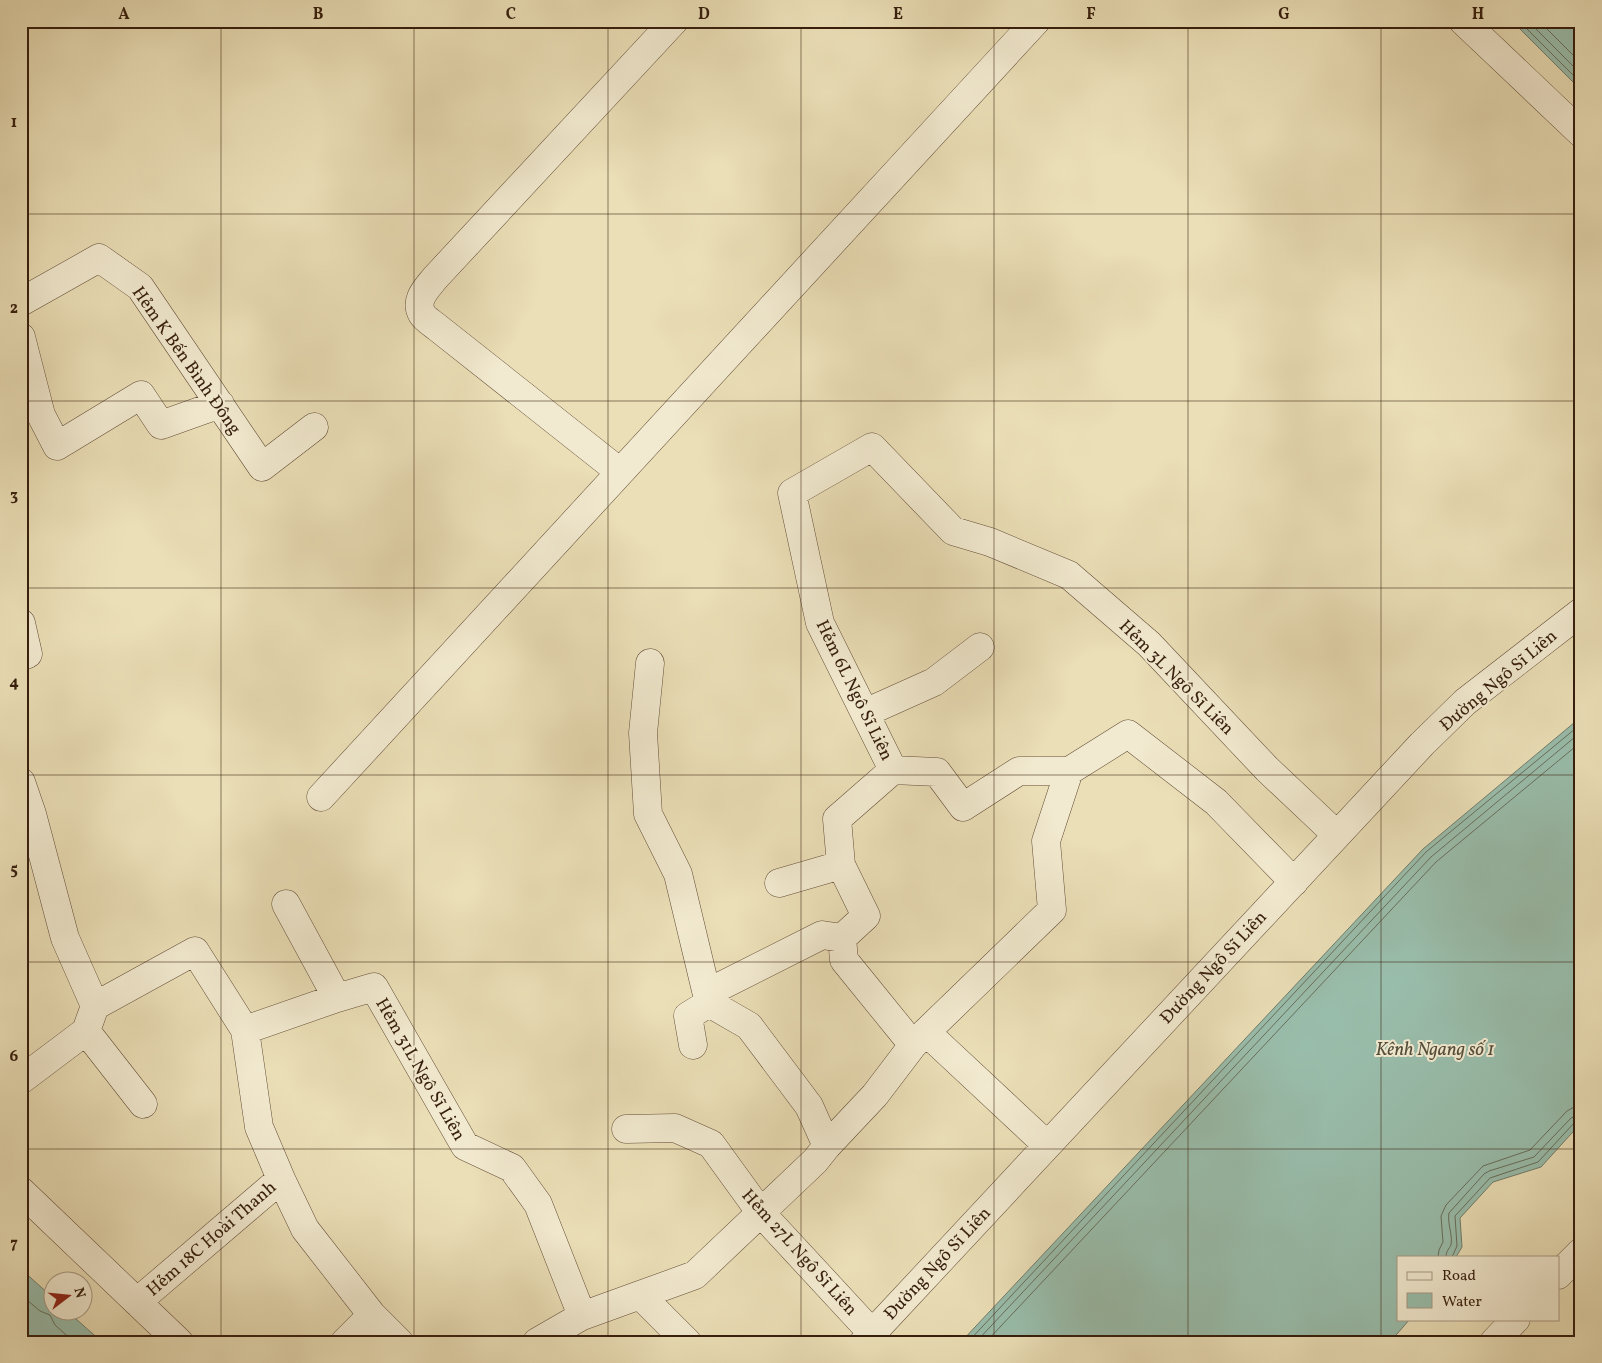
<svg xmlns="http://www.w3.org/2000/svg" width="1602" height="1363" viewBox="0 0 1602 1363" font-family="Vollkorn,serif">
<rect width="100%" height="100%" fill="#ebdfb7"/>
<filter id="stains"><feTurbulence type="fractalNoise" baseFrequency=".004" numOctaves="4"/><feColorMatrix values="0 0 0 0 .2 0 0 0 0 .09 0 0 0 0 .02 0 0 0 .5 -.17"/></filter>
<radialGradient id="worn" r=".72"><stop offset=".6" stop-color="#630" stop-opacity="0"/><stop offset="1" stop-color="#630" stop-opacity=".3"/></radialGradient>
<path fill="#99bdab" stroke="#717d6c" d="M 1512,21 L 1581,21 L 1581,90 Z
M 1581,717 L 1581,1123 L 1541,1167 L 1493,1182 L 1460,1218 L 1462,1247 L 1456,1257 L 1398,1257 L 1398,1319 L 1410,1319 L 1390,1342 L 961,1342 L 1423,849 Z
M 21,1269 L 52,1297 L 52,1310 L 67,1311 L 102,1342 L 21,1342 Z"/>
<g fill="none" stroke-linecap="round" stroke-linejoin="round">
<path stroke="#686e5c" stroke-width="1" d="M 1519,21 L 1581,83
M 1528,21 L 1581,74
M 1539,21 L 1581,63
M 1438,1257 L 1439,1250 L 1443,1242 L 1441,1216 L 1446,1205 L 1483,1166 L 1530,1150 L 1567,1111 L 1574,1107 L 1581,1107
M 1446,1257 C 1446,1251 1449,1249 1451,1245 C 1453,1235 1447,1223 1449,1213 L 1484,1174 L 1489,1171 L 1534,1157 L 1571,1118 L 1581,1114
M 1452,1257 L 1457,1246 L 1455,1216 L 1490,1178 L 1538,1162 L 1575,1122 L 1581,1121
M 21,1295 L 40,1311 L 50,1315 L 55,1325 L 74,1342
M 968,1342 L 1426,852 L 1581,724
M 976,1342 L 1431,857 L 1581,732
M 986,1342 L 1436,862 L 1581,742"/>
<g stroke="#634e38" stroke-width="29">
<path id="minor" d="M 1463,21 L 1581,133
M 21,302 L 99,258 L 140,287 L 262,467 L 314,427
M 21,337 L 41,415 L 57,446 L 141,395 L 161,425 L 220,404
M 620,472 L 438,328 C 433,324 425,319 422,314 C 414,300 427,288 435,278 L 674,21
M 21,623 L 28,654 L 21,657
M 650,663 L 643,733 L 648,814 L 678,874 L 709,1003 L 749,1026 L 809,1106 L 827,1146 L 875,1095 L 913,1045
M 865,713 L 934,682 L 980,647
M 893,770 L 837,819 L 841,865 L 866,916 L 842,938 L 844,960 L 913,1045 L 926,1032 L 1047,1145
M 21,782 L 32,814 L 65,938 L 95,1006
M 321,797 L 1036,21
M 1294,882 L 1216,802 L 1128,734 L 1069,771 L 1019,771 L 963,807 L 937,772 L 893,770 L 820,623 L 792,493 L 872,447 L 953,531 L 990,542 L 1069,575 L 1149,644 L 1267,769 L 1337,835
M 779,883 L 841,865
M 707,993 L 822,935 L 842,938
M 337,998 L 374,987 L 465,1146 L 512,1168 L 538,1204 L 582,1316 L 640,1295 L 687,1342
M 245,1030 L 337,998 L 286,904
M 86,1031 L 143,1104
M 926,1032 L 1052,910 L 1046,841 L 1069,771
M 693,1045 L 688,1016 L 709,1003
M 21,1080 L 86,1031 L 95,1006 L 195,951 L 245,1030 L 259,1127 L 281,1179 L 137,1302
M 626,1129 L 675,1128 L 711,1144 L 761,1213 L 872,1333
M 281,1179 L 305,1229 L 372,1315 L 345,1342
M 21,1191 L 179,1342
M 1558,1275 L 1581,1252
M 640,1295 L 695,1275 L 815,1161 L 827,1146
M 372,1315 L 399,1342
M 537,1342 L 582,1316
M 864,1342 L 1422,744 L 1465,702 L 1581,612
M 1494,1342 L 1516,1319"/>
</g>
<use href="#minor" stroke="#f2ead0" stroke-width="28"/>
</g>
<path fill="none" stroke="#361e0d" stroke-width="1" stroke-opacity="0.55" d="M 221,21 L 221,1342M 414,21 L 414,1342M 608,21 L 608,1342M 801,21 L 801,1342M 994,21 L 994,1342M 1188,21 L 1188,1342M 1381,21 L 1381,1342M 21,214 L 1581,214M 21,401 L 1581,401M 21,588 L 1581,588M 21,775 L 1581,775M 21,962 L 1581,962M 21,1149 L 1581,1149"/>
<g text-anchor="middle" stroke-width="4" stroke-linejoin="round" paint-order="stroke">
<g font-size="18" fill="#361e0d" stroke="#f2ead0">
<text transform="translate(187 360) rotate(55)" y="6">Hẻm K Bến Bình Đông</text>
<text transform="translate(1177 677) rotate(45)" y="6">Hẻm 3L Ngô Sĩ Liên</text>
<text transform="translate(1498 680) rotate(-40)" y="6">Đường Ngô Sĩ Liên</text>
<text transform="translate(855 690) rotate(64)" y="6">Hẻm 6L Ngô Sĩ Liên</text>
<text transform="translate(1213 967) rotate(-47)" y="6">Đường Ngô Sĩ Liên</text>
<text transform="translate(421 1069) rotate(60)" y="6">Hẻm 31L Ngô Sĩ Liên</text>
<text transform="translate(211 1238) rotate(-41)" y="6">Hẻm 18C Hoài Thanh</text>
<text transform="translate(800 1252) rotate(48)" y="6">Hẻm 27L Ngô Sĩ Liên</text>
<text transform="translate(937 1263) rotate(-47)" y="6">Đường Ngô Sĩ Liên</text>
</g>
<g font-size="19" font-style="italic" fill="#544e3c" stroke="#f2ead0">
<text x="1435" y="1055">Kênh Ngang số 1</text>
</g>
</g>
<rect width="1602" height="1363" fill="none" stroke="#ebdfb7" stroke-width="55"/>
<rect x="1397" y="1256" width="162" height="65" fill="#f2ead0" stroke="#a79882"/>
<rect x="1407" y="1272" width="25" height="8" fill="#f2ead0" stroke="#a79882"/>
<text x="1442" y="1280" font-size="15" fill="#361e0d">Road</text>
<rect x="1407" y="1293" width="25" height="15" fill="#99bdab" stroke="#a79882"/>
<text x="1442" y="1306" font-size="15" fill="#361e0d">Water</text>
<g transform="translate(68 1296) rotate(74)"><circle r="24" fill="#f2ead0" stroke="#a79882"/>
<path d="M0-4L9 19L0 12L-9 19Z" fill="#8f2418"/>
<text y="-8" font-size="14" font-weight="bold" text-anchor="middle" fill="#361e0d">N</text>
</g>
<rect x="28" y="28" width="1546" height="1308" fill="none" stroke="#361e0d" stroke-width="2"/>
<g font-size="16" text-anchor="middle" font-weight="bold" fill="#361e0d">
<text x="124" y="19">A</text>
<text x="318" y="19">B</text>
<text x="511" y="19">C</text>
<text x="704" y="19">D</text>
<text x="898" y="19">E</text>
<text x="1091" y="19">F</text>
<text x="1284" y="19">G</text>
<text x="1478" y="19">H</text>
<text x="14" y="127">1</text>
<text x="14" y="313">2</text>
<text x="14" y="500">3</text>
<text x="14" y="687">4</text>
<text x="14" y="874">5</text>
<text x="14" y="1061">6</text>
<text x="14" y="1248">7</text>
</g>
<rect width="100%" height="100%" filter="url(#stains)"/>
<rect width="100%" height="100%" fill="url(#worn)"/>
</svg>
